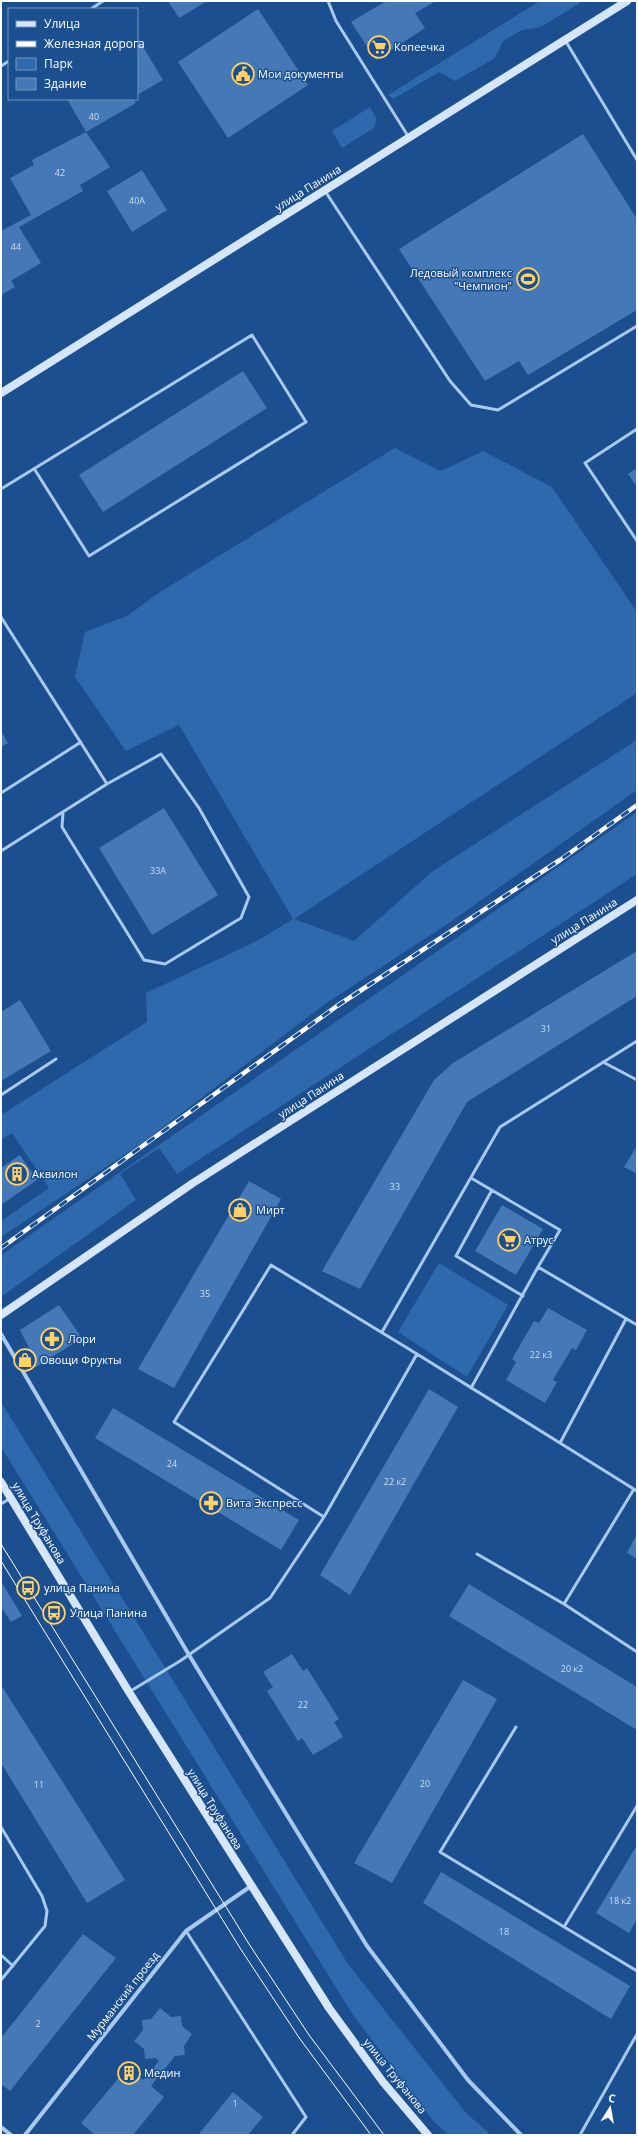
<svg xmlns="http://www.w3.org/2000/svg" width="638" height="2136" viewBox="0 0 638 2136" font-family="'Open Sans',sans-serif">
<rect width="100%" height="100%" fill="#1b4f8f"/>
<path fill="#2e69ad" d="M 540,1 L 583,1 L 541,27 L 522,30 L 503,41 L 495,58 L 455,81 L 439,72 L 393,99 L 388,95 Z
M 370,107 L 377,120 L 374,128 L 342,148 L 332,131 Z
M 395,448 L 441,471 L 483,451 L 552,487 L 637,612 L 637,693 L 294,919 L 354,941 L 433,871 L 637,740 L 637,790 L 449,923 L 325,1004 L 142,1143 L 1,1237 L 1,1221 L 49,1188 L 12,1133 L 1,1140 L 1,1115 L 147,1022 L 146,993 L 257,941 L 293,919 L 179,725 L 126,751 L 75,677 L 85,632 L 127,616 L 160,592 Z
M 637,812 L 637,874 L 177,1174 L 159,1148 L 120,1174 L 136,1200 L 1,1297 L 1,1255 Z
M 439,1263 L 508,1305 L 467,1377 L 398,1332 Z
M 1,1402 L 348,1964 L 466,2113 L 491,2135 L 449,2135 L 434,2122 L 353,2015 L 1,1447 Z"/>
<path fill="#4478b7" d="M 168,1 L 207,1 L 179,18 Z
M 386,1 L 436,1 L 415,13 L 425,28 L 376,60 L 351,22 Z
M 258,9 L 308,85 L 228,138 L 178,62 Z
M 139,40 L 163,80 L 137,95 L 137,41 Z
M 67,99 L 133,99 L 136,103 L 86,132 Z
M 86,132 L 110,167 L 80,185 L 83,191 L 19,227 L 41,263 L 11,281 L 15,287 L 1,295 L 1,231 L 31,215 L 10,178 L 34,165 L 32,160 Z
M 583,134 L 637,219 L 637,310 L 528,375 L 519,361 L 485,381 L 399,249 Z
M 142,170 L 167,210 L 132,232 L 107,191 Z
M 243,371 L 267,408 L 103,512 L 79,475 Z
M 637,468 L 637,487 L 628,474 Z
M 1,731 L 8,743 L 1,747 Z
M 164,808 L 218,895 L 152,935 L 99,848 Z
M 637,951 L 637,996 L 467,1102 L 360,1289 L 322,1271 L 434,1080 L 453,1063 Z
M 20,1000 L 51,1051 L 1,1081 L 1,1012 Z
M 637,1146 L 637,1174 L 624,1167 Z
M 20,1155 L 37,1180 L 1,1205 L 1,1168 Z
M 249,1181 L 281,1199 L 174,1388 L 138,1369 Z
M 502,1205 L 543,1229 L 516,1275 L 475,1251 Z
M 59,1305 L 82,1338 L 38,1366 L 20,1330 Z
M 548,1308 L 587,1330 L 576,1350 L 572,1348 L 553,1380 L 557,1382 L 545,1403 L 506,1380 L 516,1362 L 512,1359 L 534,1321 L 539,1323 Z
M 26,1348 L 38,1366 L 23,1372 L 13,1354 Z
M 429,1389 L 458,1407 L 350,1595 L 320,1575 Z
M 113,1408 L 299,1520 L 281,1550 L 95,1438 Z
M 637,1534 L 637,1559 L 627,1553 Z
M 2,1583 L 22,1616 L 11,1622 L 1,1607 Z
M 469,1584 L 637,1687 L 637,1730 L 449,1616 Z
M 292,1654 L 303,1671 L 307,1668 L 339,1719 L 334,1722 L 343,1737 L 313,1755 L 302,1738 L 298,1741 L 267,1691 L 273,1687 L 263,1672 Z
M 463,1680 L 497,1699 L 392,1883 L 354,1863 Z
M 1,1685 L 125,1880 L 87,1903 L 1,1763 Z
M 637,1845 L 637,1919 L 629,1933 L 596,1913 Z
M 441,1872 L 630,1986 L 611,2019 L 423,1903 Z
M 83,1934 L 116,1958 L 10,2091 L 1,2084 L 1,2038 Z
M 160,2008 L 171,2017 L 181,2016 L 182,2026 L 192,2034 L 184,2046 L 185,2055 L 175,2056 L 151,2086 L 164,2097 L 133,2135 L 95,2135 L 81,2123 L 128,2067 L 143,2080 L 159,2061 L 155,2058 L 145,2059 L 144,2049 L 134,2041 L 143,2030 L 142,2020 L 151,2019 Z
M 233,2092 L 263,2117 L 248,2135 L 198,2135 Z"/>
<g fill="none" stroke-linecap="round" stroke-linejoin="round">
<path stroke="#a9c9ee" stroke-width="3" d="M 328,1 L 336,21 L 408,136
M 91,9 L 103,1
M 565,40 L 637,160
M 1,66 L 9,61
M 325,191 L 450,381 L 471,405 L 498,410 L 637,326
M 637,429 L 585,463 L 637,541
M 1,489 L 252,335 L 306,422 L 89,556 L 35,470
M 1,617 L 107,784 L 161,754 L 199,808 L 249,897 L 241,918 L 165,964 L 144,960 L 62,827 L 63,813
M 1,793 L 81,742
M 1,851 L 107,784
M 603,1062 L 637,1080
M 1,1095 L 56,1059
M 471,1178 L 560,1230 L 538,1267
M 492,1190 L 456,1256 L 523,1296
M 382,1332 L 500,1127 L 637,1041
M 471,1388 L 538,1267 L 637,1325
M 560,1443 L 637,1491
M 634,1489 L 564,1604 L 637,1652
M 1,1504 L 9,1499
M 324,1517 L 174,1422 L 271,1265 L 417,1354
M 477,1554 L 564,1604
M 129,1692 L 180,1661 L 270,1598 L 324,1517 L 417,1354 L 560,1443 L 626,1319
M 516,1727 L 440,1852 L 637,1971
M 1,1827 L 42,1896 L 47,1911 L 45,1926 L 1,1980
M 564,1927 L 637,1806
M 186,1931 L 306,2117 L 292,2135
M 1,1955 L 13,1966
M 580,2135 L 637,2034"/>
<path stroke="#a9c9ee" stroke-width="4" d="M 1,1334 L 189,1655 L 367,1946 L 468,2080 L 521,2135
M 1,2127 L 11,2135
M 25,2135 L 186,1931 L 251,1886"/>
<path stroke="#d6e6fa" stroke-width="8" d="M 1,393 L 627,1
M 1,1315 L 193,1183 L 637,900
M 1,1482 L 129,1692 L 329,2008 L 383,2082 L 428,2135"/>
<path stroke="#fff" stroke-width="1" d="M 1,1544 L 249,1944 L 309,2035 L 384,2135
M 1,1561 L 240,1948 L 300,2039 L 371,2135"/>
<g stroke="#fff" stroke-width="4.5">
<path id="rail" d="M 1,1248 L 337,1006 L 560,860 L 637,805"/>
</g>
<use href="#rail" stroke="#1b4f8f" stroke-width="3" stroke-dasharray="9" stroke-linecap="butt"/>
</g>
<defs>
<g id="supermarket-ring" transform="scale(1.15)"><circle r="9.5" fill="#1b4f8f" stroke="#ffd166" stroke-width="1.5"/><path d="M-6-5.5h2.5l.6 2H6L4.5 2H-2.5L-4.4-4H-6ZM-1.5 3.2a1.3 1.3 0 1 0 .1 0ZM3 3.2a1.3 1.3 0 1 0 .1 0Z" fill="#ffd166"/></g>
<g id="civic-ring" transform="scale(1.15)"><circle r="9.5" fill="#1b4f8f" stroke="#ffd166" stroke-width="1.5"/><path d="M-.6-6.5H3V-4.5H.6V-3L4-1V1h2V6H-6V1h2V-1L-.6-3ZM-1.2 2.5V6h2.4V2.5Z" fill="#ffd166"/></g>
<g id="stadium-ring" transform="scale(1.15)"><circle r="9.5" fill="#1b4f8f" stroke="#ffd166" stroke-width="1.5"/><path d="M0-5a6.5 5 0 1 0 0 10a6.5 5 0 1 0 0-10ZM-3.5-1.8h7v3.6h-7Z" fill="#ffd166"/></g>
<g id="building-ring" transform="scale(1.15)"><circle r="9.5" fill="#1b4f8f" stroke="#ffd166" stroke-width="1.5"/><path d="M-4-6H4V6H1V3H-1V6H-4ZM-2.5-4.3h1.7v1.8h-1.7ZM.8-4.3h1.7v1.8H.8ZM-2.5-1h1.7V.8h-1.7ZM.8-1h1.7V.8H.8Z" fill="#ffd166"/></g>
<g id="shop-ring" transform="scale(1.15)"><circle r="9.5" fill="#1b4f8f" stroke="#ffd166" stroke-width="1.5"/><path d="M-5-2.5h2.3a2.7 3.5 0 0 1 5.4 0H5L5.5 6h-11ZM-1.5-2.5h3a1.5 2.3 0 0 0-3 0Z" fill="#ffd166"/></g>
<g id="pharmacy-ring" transform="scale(1.15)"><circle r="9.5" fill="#1b4f8f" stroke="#ffd166" stroke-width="1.5"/><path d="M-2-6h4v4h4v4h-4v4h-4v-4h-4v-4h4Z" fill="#ffd166"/></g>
<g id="bus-ring" transform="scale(1.15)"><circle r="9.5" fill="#1b4f8f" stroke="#ffd166" stroke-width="1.5"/><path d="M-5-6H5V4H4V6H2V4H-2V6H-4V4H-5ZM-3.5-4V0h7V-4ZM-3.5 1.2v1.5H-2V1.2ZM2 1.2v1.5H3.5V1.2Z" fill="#ffd166"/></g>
</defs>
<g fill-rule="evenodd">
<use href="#supermarket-ring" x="379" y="47"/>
<use href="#civic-ring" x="243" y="74"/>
<use href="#stadium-ring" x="528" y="279"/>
<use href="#building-ring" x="17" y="1174"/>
<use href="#shop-ring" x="240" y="1210"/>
<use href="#supermarket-ring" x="509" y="1240"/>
<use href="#pharmacy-ring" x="52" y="1339"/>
<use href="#shop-ring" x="25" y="1360"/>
<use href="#pharmacy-ring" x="211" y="1503"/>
<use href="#bus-ring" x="28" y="1588"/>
<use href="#bus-ring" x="54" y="1613"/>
<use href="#building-ring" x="129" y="2073"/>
</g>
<g text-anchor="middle" stroke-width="3" stroke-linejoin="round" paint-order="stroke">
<g font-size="9" fill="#d0dded">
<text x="94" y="120">40</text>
<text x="60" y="176">42</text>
<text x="137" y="204">40А</text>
<text x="16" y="250">44</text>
<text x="158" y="874">33А</text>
<text x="546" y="1032">31</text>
<text x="395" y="1190">33</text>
<text x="205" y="1297">35</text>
<text x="541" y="1358">22 к3</text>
<text x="172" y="1467">24</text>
<text x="395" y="1485">22 к2</text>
<text x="572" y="1672">20 к2</text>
<text x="303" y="1708">22</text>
<text x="425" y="1787">20</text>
<text x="39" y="1788">11</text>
<text x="620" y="1904">18 к2</text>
<text x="504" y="1935">18</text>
<text x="38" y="2027">2</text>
<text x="235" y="2107">1</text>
</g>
<g font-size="11" fill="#fff" stroke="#1b4f8f" text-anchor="start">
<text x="394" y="51">Копеечка</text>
<text x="258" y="78">Мои документы</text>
<text x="512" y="277" text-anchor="end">Ледовый комплекс<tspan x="512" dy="13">"Чемпион"</tspan></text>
<text x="32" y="1178">Аквилон</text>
<text x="256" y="1214">Мирт</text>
<text x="524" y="1244">Атрус</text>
<text x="68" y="1343">Лори</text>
<text x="40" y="1364">Овощи Фрукты</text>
<text x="226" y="1507">Вита Экспресс</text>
<text x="44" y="1592">улица Панина</text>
<text x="70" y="1617">Улица Панина</text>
<text x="144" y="2077">Медин</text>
</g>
<g font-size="11" fill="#fff" stroke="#1b4f8f">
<text transform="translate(308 188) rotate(-32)" y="4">улица Панина</text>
<text transform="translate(584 921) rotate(-32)" y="4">улица Панина</text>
<text transform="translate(311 1095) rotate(-33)" y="4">улица Панина</text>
<text transform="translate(39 1523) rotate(59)" y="4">улица Труфанова</text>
<text transform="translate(215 1809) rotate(58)" y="4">улица Труфанова</text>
<text transform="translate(123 1996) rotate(-52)" y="4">Мурманский проезд</text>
<text transform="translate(395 2076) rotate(51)" y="4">улица Труфанова</text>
</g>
</g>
<rect width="638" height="2136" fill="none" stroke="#ffffff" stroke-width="4"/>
<rect x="8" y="8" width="130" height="92" fill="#1b4f8f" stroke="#7695bc"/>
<rect x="16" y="21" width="20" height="6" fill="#d6e6fa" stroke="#7695bc"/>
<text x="44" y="28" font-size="12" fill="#ffffff">Улица</text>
<rect x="16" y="41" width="20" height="6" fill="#ffffff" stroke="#7695bc"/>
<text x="44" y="48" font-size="12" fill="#ffffff">Железная дорога</text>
<rect x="16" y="58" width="20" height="12" fill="#2e69ad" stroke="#7695bc"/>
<text x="44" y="68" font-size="12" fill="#ffffff">Парк</text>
<rect x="16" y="78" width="20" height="12" fill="#4478b7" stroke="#7695bc"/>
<text x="44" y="88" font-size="12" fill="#ffffff">Здание</text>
<g transform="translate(610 2108) rotate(11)" stroke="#1b4f8f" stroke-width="3" paint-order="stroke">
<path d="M0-3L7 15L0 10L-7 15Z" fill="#ffffff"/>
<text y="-6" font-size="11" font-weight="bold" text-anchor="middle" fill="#ffffff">С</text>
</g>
</svg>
